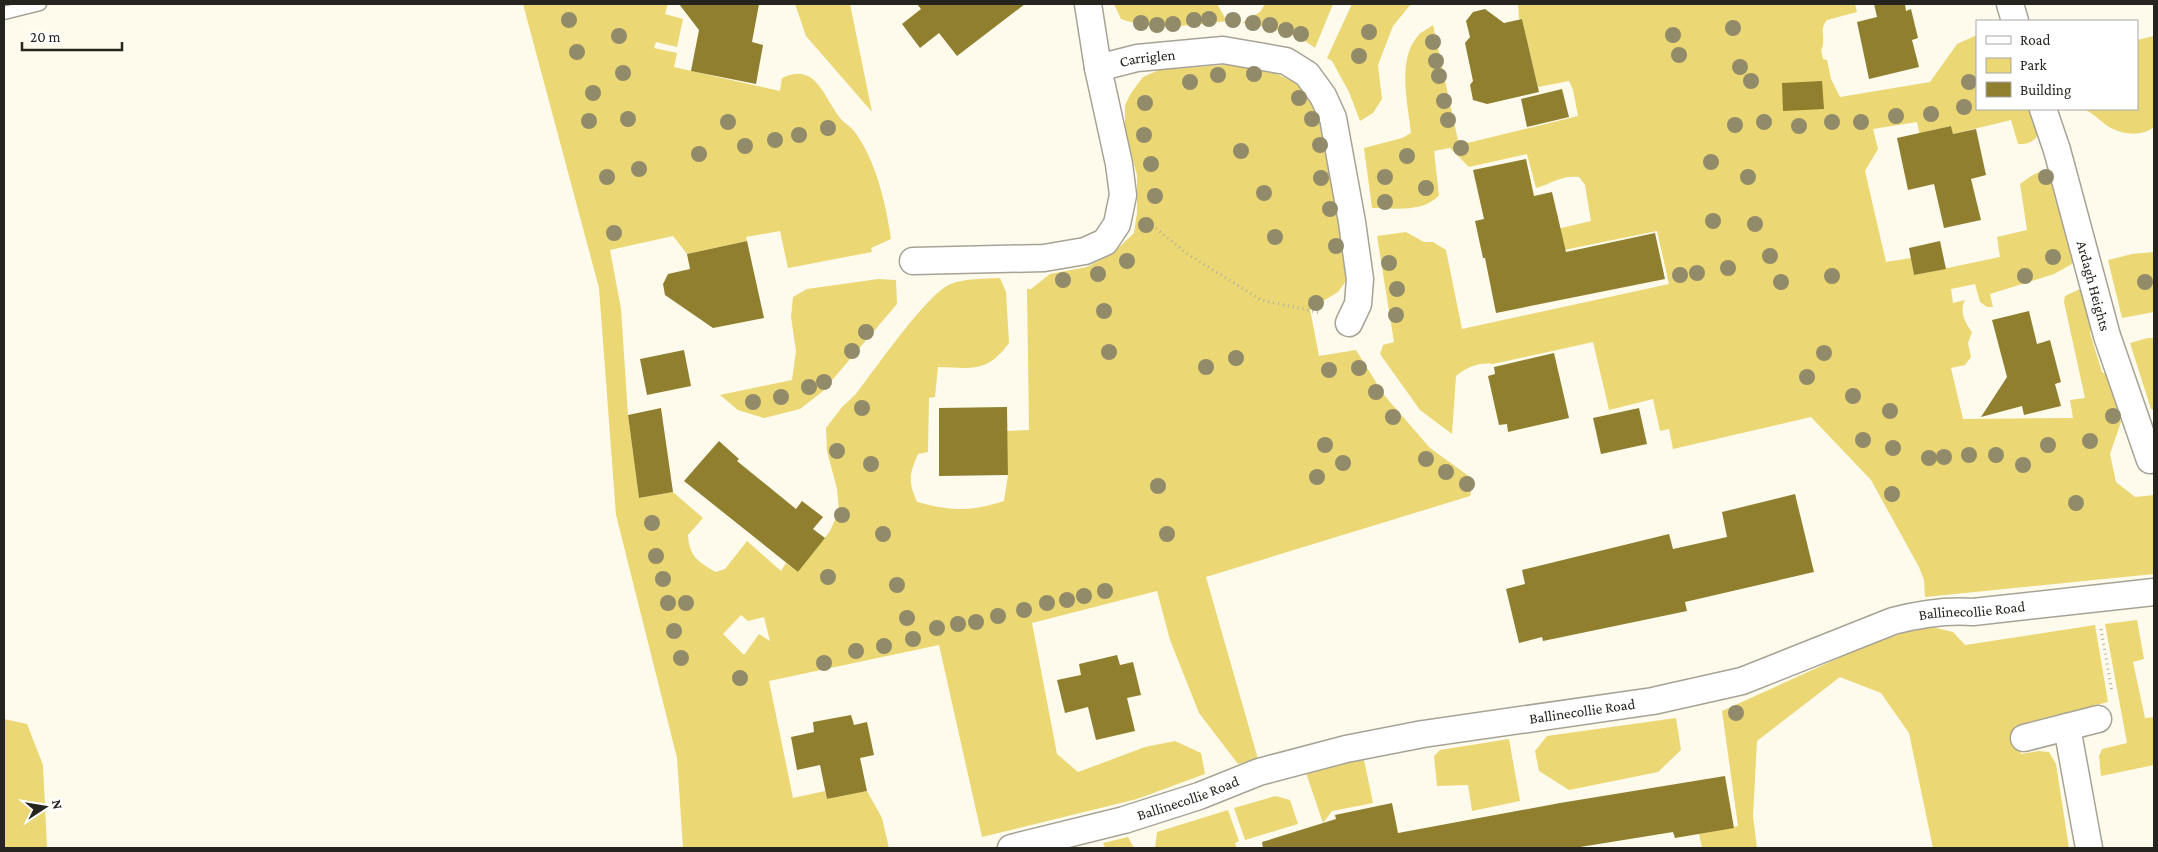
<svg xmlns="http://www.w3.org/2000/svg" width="2158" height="852" viewBox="0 0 2158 852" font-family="'Crimson Pro',serif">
<rect width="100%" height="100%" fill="#fefbec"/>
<path fill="#ecd775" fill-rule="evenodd" d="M 523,4 L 668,4 L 665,14 L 683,19 L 677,47 L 656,42 L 654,48 L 677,53 L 674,67 L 780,91 L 782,78 C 816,62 823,96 840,118 C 844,123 850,126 854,131 C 876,160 886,204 891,239 L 871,248 L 872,252 L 788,268 L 780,231 L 746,237 L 747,241 L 687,254 L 673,236 L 610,250 L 621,309 L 628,415 L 639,498 L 673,492 L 703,518 L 688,535 C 689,556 698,562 716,572 L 725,569 L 747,541 L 781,571 L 786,563 L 798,572 L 830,531 L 839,511 L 837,489 L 827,451 L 826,428 L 842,407 L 856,394 C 873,372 929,291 951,284 C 966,278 984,279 1000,278 L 1006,292 L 1009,343 C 987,373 972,368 938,367 L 935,397 L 929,398 L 928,452 L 918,454 C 909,475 908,481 917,502 C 951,511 970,512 1004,501 L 1008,475 L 1007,431 L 1029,430 L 1027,289 L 1031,289 L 1050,274 L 1087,267 L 1112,254 L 1134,233 L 1137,213 L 1137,175 L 1125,132 L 1125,105 L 1131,93 L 1143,77 L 1159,70 L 1236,64 L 1275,73 L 1296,83 L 1316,107 L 1324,137 L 1335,196 L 1346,281 L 1338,292 L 1310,309 L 1319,356 L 1356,350 L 1384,395 L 1430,448 L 1470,477 L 1472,487 L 1470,496 L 1206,577 L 1258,759 L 1238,764 L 1199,713 L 1170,640 L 1157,591 L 1032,623 L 1057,754 L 1078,772 L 1145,747 L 1175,741 L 1201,753 L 1205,774 L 1137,799 L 982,837 L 939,645 L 769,681 L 793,798 L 825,791 L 827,799 L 867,791 L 882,818 L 889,848 L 683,848 L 677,758 L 616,515 L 599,288 ZM 741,615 L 748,621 L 764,617 L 770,641 L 759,634 L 744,655 L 723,634 Z
M 795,4 L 850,4 L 872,112 L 806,36 Z
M 1114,4 L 1217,4 L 1227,21 C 1187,25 1160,32 1121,19 Z
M 1265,4 L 1333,4 L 1315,48 C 1298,33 1264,26 1242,23 L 1260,12 Z
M 1352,4 L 1411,4 L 1393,26 L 1378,65 L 1382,99 L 1373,113 L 1360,121 L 1349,92 L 1332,61 L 1327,58 Z
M 1518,4 L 1855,4 L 1857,12 L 1827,20 C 1818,29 1827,40 1821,50 L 1823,59 L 1827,60 L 1831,79 L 1840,97 L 1930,82 L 1957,44 L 1977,35 L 1977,109 L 2033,109 L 2041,131 C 2035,140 2030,145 2018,144 L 2011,120 L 1953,134 L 1951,126 L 1929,131 L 1921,141 L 1917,122 L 1873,129 L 1878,149 L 1865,171 L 1886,262 L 1911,258 L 1914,275 L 2000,257 L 1997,237 L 2027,230 L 2020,184 C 2031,176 2040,168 2053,172 L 2074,251 L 2072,264 L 2054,274 L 1990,294 L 1993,307 L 1987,307 L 1980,302 L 1975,284 L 1951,289 L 1953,303 L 1965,300 C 1959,311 1965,323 1972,332 L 1968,343 L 1971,357 L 1965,365 L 1951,368 L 1963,419 L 2073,418 L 2070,400 L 2085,398 L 2064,302 L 2065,296 L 2080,289 L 2085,292 L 2093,322 L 2090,333 L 2102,372 L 2110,376 L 2121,422 L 2110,454 L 2116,482 L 2135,497 L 2154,495 L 2154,574 L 1925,597 L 1924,580 L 1919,567 L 1871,480 L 1811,417 L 1673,449 L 1669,429 L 1660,431 L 1653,399 L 1609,410 L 1593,342 L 1493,364 C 1479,362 1467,367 1456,376 L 1452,434 L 1420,410 L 1380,354 L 1383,345 L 1394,342 L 1377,236 L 1406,232 L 1424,242 L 1433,242 L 1446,250 L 1462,329 L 1669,284 L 1657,231 L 1554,252 L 1549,231 L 1591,221 L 1585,185 L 1579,177 C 1561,175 1553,183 1536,188 L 1527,154 L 1469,167 L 1450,148 L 1434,151 L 1439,195 C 1424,213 1394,208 1372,208 L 1364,148 L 1402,138 L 1411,133 C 1408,104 1397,61 1417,37 C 1420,32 1428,29 1433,25 L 1459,145 L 1578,116 L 1573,90 L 1569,81 L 1538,87 L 1522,19 L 1519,19 Z
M 2154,36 L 2154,127 C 2143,136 2126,135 2113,129 C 2104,125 2095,114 2084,109 L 2137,109 L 2137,40 Z
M 2154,252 L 2154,312 L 2122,318 L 2108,260 L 2132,254 Z
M 878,279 L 896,280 L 897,304 L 822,392 L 800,409 L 764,418 L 738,410 L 720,395 L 792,380 L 796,351 L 791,317 L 793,297 L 807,289 Z
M 2148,338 L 2154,338 L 2154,410 L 2151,409 L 2130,343 Z
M 2137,620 L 2144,659 L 2133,662 L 2145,718 L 2154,717 L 2154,765 L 2101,776 L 2099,756 L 2102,749 L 2127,743 L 2105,624 Z
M 2095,625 L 2108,702 L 2015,726 L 2021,754 L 2038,751 L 2049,752 L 2056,764 L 2069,848 L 1933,848 L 1909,733 L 1881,693 L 1840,677 L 1757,741 L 1753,816 L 1757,848 L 1702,848 L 1699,834 L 1738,826 L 1722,711 L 1863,647 L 1909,631 L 1928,626 L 1953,632 L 1965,645 Z
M 1676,718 L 1681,750 L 1658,772 L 1569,790 L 1539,771 L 1535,751 L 1547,736 Z
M 4,719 L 27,724 L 43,765 L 47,847 L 51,848 L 4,848 Z
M 1509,739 L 1520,801 L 1472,811 L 1468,785 L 1437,786 L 1434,756 L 1440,750 Z
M 1364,760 L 1373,803 L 1332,811 L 1323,823 L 1305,770 Z
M 1275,796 L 1290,800 L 1298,824 L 1245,840 L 1234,808 Z
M 1228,810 L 1239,841 L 1235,843 L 1237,848 L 1155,848 L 1157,832 Z
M 1128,837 L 1134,848 L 1105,848 L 1103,843 Z"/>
<path fill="#907f2e" d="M 679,4 L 759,4 L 752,42 L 763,45 L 756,84 L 691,71 L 699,30 Z
M 917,4 L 1025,4 L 957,56 L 939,33 L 920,48 L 902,24 L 921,9 Z
M 1874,4 L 1905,4 L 1906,11 L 1911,9 L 1918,38 L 1912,40 L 1919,67 L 1869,79 L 1857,22 L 1877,17 Z
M 1485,9 L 1504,23 L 1522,19 L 1539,92 L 1487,104 L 1473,100 L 1470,85 L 1473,81 L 1465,43 L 1470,37 L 1466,21 L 1473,12 Z
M 1822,81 L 1824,109 L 1783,111 L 1782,83 Z
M 1562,89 L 1569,117 L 1527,127 L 1521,99 Z
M 1951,126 L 1953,134 L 1976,129 L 1986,175 L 1971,179 L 1981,220 L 1944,228 L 1934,184 L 1908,190 L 1897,138 Z
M 1526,159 L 1534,196 L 1552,192 L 1566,252 L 1655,233 L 1665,279 L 1496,313 L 1485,258 L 1483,258 L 1475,221 L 1484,219 L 1473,170 Z
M 747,241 L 764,318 L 713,328 L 665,295 L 663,284 L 668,274 L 690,269 L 687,254 Z
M 1940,241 L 1946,269 L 1914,275 L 1909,248 Z
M 2029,311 L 2037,344 L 2050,340 L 2061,382 L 2055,384 L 2061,406 L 2024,415 L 2022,406 L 1981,417 L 2007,377 L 1992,320 Z
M 684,350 L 691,386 L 647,395 L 640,359 Z
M 1554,353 L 1569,418 L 1508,432 L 1507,424 L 1499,425 L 1488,376 L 1495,374 L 1494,367 Z
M 1007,407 L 1008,475 L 939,476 L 939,408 Z
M 661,408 L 673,492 L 639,498 L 628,415 Z
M 1639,408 L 1647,444 L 1601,454 L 1593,418 Z
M 719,441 L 739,459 L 737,461 L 796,509 L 802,501 L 823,517 L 813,529 L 825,538 L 798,572 L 684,481 Z
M 1795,494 L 1814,572 L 1685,602 L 1687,611 L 1543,641 L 1542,637 L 1519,643 L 1506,589 L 1525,584 L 1522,570 L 1669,534 L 1673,549 L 1727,537 L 1722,512 Z
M 1117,655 L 1120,665 L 1133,662 L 1141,695 L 1127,698 L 1135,731 L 1096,740 L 1088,707 L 1065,713 L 1057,680 L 1081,675 L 1079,664 Z
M 851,715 L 854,725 L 867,722 L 874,755 L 860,758 L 867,791 L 827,799 L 820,765 L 797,770 L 791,737 L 814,732 L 813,722 Z
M 1725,776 L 1734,828 L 1675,838 L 1673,832 L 1574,848 L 1263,848 L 1262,842 L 1336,819 L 1335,815 L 1392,803 L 1398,833 L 1560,803 Z"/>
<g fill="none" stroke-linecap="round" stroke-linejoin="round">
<g stroke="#a6a396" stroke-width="15">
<path id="lane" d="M 4,13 L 40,4"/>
</g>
<g stroke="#a6a396" stroke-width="29">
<g id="street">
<path d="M 1088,4 L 1098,68"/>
<path d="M 2010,4 L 2015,21"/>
<path id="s1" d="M 2043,109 L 2057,150 L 2107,336 L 2150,460"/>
<path id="s2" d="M 913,261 L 1044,258 L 1085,251 L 1105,242 L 1117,224 L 1123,195 L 1119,164 L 1098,68 L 1137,58 L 1223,50 L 1286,61 L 1307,74 L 1323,96 L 1333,118 L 1352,222 L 1360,279 L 1358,304 L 1349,323"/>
<path d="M 2067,727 L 2089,848"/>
<path d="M 2024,738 L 2098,719"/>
<path id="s3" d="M 1011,848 L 1124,820 L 1199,796 L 1259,772 L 1346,749 L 1423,734 L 1653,701 L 1742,681 L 1893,621 C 1920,614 1945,610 1973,612 L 2154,592"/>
</g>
</g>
<path stroke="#b1afa3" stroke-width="3" stroke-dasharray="1 4" stroke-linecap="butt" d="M 1148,222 L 1186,253 L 1261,300 L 1321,313
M 2101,629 L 2112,692"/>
<use href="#lane" stroke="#fff" stroke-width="12"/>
<use href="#street" stroke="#fff" stroke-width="26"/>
</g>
<g fill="#918b6a">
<circle cx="1209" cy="19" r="8"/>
<circle cx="569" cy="20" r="8"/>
<circle cx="1194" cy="20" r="8"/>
<circle cx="1233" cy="20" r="8"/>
<circle cx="1141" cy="23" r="8"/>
<circle cx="1253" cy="23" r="8"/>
<circle cx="1173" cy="24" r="8"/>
<circle cx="1157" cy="25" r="8"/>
<circle cx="1270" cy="25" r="8"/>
<circle cx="1733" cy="28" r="8"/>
<circle cx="1286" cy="30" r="8"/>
<circle cx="1369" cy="32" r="8"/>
<circle cx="1301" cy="34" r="8"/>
<circle cx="1673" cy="35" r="8"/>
<circle cx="619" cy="36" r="8"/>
<circle cx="1433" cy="42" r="8"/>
<circle cx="577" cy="52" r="8"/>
<circle cx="1679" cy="55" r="8"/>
<circle cx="1359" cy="56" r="8"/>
<circle cx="1436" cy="61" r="8"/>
<circle cx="1740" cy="67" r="8"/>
<circle cx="623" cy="73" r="8"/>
<circle cx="1254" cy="74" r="8"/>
<circle cx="1218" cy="75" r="8"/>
<circle cx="1439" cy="76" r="8"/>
<circle cx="1751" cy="81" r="8"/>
<circle cx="1190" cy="82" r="8"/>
<circle cx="1969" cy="82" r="8"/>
<circle cx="593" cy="93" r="8"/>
<circle cx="1299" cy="98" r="8"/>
<circle cx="1444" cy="101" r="8"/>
<circle cx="1145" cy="103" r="8"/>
<circle cx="1964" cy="107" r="8"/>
<circle cx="1931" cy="114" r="8"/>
<circle cx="1896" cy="116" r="8"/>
<circle cx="628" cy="119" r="8"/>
<circle cx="1312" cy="119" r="8"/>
<circle cx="1448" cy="120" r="8"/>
<circle cx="589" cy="121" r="8"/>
<circle cx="728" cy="122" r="8"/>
<circle cx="1764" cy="122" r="8"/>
<circle cx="1832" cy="122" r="8"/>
<circle cx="1861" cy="122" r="8"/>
<circle cx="1735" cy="125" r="8"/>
<circle cx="1799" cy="126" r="8"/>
<circle cx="828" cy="128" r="8"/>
<circle cx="799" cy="135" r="8"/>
<circle cx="1144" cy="135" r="8"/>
<circle cx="775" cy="140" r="8"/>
<circle cx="1320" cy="145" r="8"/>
<circle cx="745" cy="146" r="8"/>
<circle cx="1461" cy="148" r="8"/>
<circle cx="1241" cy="151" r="8"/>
<circle cx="699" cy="154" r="8"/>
<circle cx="1407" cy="156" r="8"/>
<circle cx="1711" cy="162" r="8"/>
<circle cx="1151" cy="164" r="8"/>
<circle cx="639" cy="169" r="8"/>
<circle cx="607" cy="177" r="8"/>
<circle cx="1385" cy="177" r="8"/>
<circle cx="1748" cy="177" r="8"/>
<circle cx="2046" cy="177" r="8"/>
<circle cx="1321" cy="178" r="8"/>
<circle cx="1426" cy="188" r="8"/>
<circle cx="1264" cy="193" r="8"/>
<circle cx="1155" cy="196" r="8"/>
<circle cx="1385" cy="202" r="8"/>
<circle cx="1330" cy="209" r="8"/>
<circle cx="1713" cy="221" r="8"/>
<circle cx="1755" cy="224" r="8"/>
<circle cx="1146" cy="225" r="8"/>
<circle cx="614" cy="233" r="8"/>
<circle cx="1275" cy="237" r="8"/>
<circle cx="1336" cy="246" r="8"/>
<circle cx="1770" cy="256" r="8"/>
<circle cx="2053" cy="257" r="8"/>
<circle cx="1127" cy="261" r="8"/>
<circle cx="1389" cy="263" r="8"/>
<circle cx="1728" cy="268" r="8"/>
<circle cx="1697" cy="273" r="8"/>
<circle cx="1098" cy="274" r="8"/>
<circle cx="1680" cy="275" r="8"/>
<circle cx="1832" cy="276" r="8"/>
<circle cx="2025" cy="276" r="8"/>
<circle cx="1063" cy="280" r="8"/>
<circle cx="1781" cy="282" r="8"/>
<circle cx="2145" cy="282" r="8"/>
<circle cx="1397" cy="289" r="8"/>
<circle cx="1316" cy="303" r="8"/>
<circle cx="1104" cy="311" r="8"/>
<circle cx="1396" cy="315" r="8"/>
<circle cx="866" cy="332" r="8"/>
<circle cx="852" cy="351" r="8"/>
<circle cx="1109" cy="352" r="8"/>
<circle cx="1824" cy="353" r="8"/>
<circle cx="1236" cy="358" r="8"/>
<circle cx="1206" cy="367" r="8"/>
<circle cx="1359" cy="368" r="8"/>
<circle cx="1329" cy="370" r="8"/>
<circle cx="1807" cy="377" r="8"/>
<circle cx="824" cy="382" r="8"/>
<circle cx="809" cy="387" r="8"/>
<circle cx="1376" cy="392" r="8"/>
<circle cx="1853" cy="396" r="8"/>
<circle cx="781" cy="397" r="8"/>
<circle cx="753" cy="402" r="8"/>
<circle cx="862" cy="408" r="8"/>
<circle cx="1890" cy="411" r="8"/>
<circle cx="2113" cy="416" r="8"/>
<circle cx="1393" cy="417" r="8"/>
<circle cx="1863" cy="440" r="8"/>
<circle cx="2090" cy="441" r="8"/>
<circle cx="1325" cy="445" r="8"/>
<circle cx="2048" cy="445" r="8"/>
<circle cx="1893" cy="448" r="8"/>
<circle cx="837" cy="451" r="8"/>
<circle cx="1969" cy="455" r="8"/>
<circle cx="1996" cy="455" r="8"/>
<circle cx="1944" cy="457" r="8"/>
<circle cx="1929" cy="458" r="8"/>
<circle cx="1426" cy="459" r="8"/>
<circle cx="1343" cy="463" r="8"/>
<circle cx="871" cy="464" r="8"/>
<circle cx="2023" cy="465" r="8"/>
<circle cx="1446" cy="472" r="8"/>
<circle cx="1317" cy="477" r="8"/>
<circle cx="1467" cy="484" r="8"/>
<circle cx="1158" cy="486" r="8"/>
<circle cx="1892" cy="494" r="8"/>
<circle cx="2076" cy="503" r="8"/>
<circle cx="842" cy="515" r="8"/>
<circle cx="652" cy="523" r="8"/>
<circle cx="883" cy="534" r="8"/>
<circle cx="1167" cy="534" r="8"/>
<circle cx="656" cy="556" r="8"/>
<circle cx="828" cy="577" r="8"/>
<circle cx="663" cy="579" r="8"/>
<circle cx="897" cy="585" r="8"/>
<circle cx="1105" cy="591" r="8"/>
<circle cx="1084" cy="596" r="8"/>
<circle cx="1067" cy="600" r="8"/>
<circle cx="668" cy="603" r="8"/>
<circle cx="686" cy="603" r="8"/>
<circle cx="1047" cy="603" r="8"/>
<circle cx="1024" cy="610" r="8"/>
<circle cx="998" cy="616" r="8"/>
<circle cx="907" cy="618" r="8"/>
<circle cx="976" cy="622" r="8"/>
<circle cx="958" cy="624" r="8"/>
<circle cx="937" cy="628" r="8"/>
<circle cx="674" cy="631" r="8"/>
<circle cx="913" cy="639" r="8"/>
<circle cx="884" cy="646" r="8"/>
<circle cx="856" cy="651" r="8"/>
<circle cx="681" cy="658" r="8"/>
<circle cx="824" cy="663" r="8"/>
<circle cx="740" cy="678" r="8"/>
<circle cx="1736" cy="713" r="8"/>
</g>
<g text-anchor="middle" stroke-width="4" stroke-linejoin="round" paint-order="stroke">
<g font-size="15" fill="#25241f" stroke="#fff">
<text dy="5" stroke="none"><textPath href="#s2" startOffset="426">Carriglen</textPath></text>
<text dy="5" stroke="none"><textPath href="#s1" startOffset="184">Ardagh Heights</textPath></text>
<text dy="5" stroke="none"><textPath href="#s3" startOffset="994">Ballinecollie Road</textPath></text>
<text dy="5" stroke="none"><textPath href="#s3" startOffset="589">Ballinecollie Road</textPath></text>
<text dy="5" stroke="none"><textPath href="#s3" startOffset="184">Ballinecollie Road</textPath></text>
</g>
</g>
<rect width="2158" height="852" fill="none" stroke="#25241f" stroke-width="10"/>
<rect x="1976" y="20" width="162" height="90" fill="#ffffff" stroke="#a8a7a5"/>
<rect x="1986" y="36" width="25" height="8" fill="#ffffff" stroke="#a8a7a5"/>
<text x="2020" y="45" font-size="15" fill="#25241f">Road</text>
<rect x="1986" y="58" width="25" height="15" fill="#ecd775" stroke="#a8a7a5"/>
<text x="2020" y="70" font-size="15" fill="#25241f">Park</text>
<rect x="1986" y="82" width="25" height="15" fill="#907f2e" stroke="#a8a7a5"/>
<text x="2020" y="95" font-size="15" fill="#25241f">Building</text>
<g transform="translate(45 807) rotate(78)" stroke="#ffffff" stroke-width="4" paint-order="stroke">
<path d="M0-4L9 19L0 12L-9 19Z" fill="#25241f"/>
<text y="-8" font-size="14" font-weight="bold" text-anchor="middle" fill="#25241f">N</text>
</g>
<path d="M22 42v8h100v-8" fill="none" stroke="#25241f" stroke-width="2.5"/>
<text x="30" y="42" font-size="15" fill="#25241f" stroke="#ffffff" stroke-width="4" paint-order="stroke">20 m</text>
</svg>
